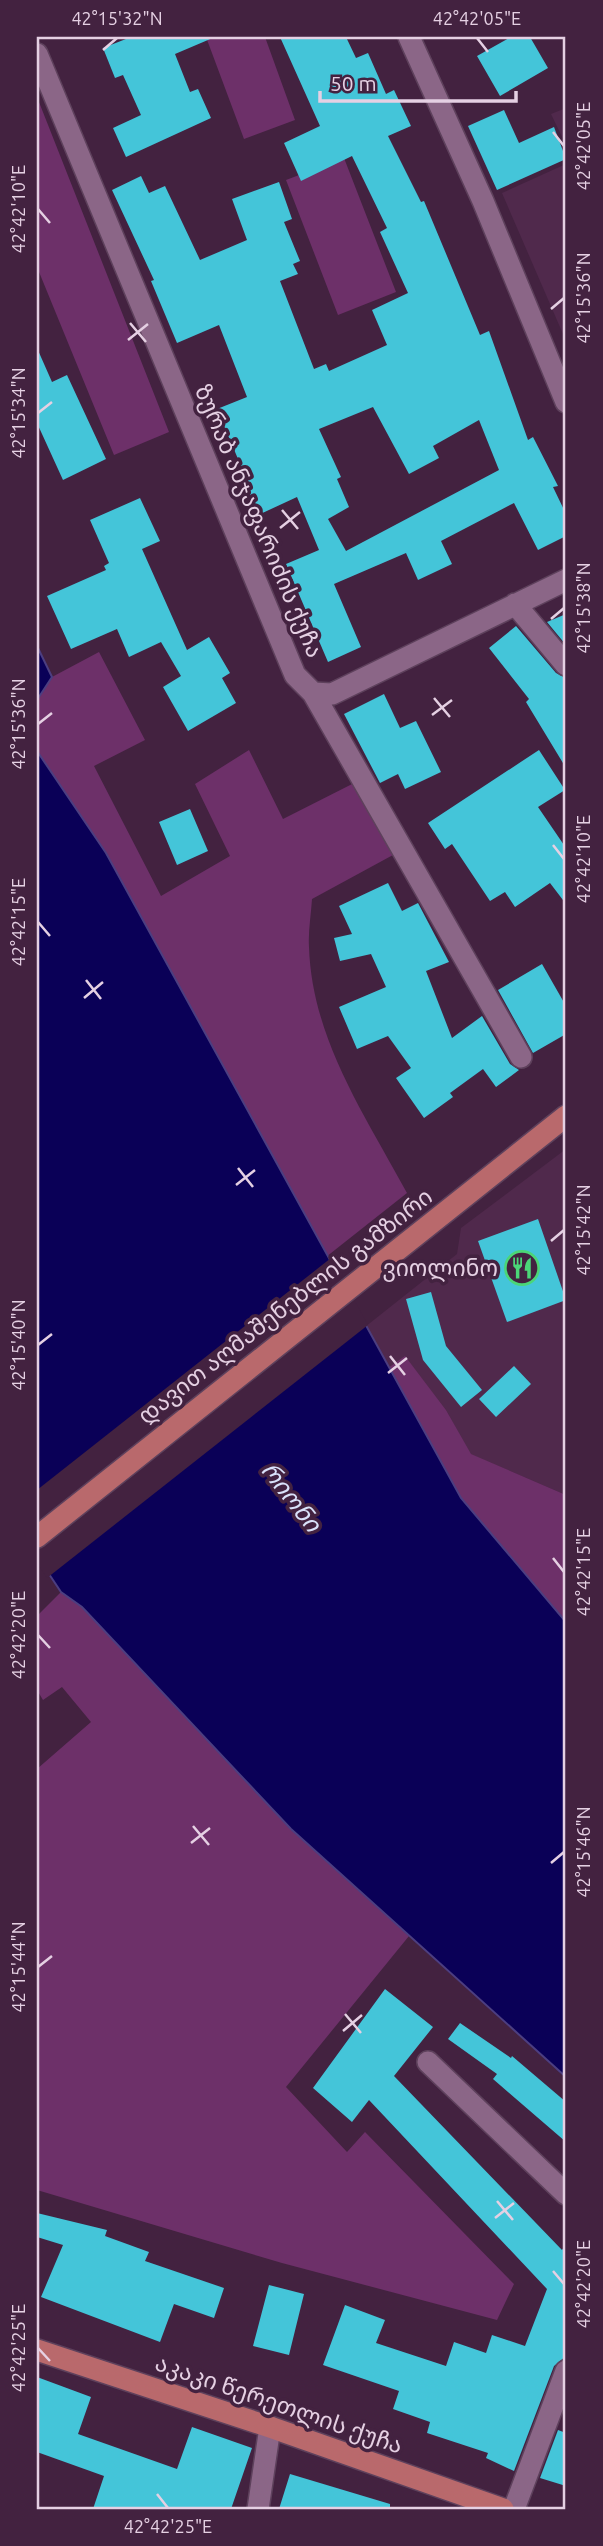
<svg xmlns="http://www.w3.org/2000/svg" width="603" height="2546" viewBox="0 0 603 2546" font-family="Ubuntu,'Noto Sans Georgian',sans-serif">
<rect width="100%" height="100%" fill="#432240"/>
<path fill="#50294c" d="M 566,108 L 566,145 L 551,114 Z
M 566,164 L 566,341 L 502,193 Z
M 566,1149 L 566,1495 L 470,1454 L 446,1410 L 405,1357 L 388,1368 L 365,1327 L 457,1254 L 461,1228 Z"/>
<path fill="#6d3069" d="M 206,37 L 265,37 L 295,120 L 244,139 Z
M 37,97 L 169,432 L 114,455 L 37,267 Z
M 344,158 L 396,292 L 338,315 L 286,180 Z
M 99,652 L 145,740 L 94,766 L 161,896 L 230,856 L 195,784 L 249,750 L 283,819 L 364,778 L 404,849 L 312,899 C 311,915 308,932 309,947 C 312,1039 365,1115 407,1193 L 326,1257 L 106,853 L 37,751 L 37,700 L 52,677 Z
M 405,1356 L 446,1410 L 471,1454 L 566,1495 L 566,1622 L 461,1498 L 388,1368 Z
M 61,1592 L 82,1607 L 291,1829 L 409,1936 L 286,2087 L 347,2152 L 365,2132 L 514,2284 L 497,2320 L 282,2263 L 37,2190 L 37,1769 L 91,1722 L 62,1687 L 43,1700 L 37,1690 L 37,1616 Z"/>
<path fill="#0a0057" stroke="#4c3e81" stroke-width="2" d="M 37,646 L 52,677 L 37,700 Z
M 37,751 L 106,853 L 461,1498 L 566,1622 L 566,2077 L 291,1829 L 82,1607 L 61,1592 L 37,1556 Z"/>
<path fill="#432240" d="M 331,1258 L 368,1325 L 47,1578 L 37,1563 L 37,1490 Z"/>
<path fill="#44c5d9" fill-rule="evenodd" d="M 131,37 L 215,37 L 175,54 L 190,92 L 198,89 L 211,118 L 126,157 L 113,128 L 141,115 L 123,75 L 115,78 L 103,48 Z
M 280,37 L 346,37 L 356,58 L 368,53 L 386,94 L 394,90 L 411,126 L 388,136 L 421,202 L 424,201 L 480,335 L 489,331 L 528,440 L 533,437 L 558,486 L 553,487 L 566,514 L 566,536 L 538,550 L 514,503 L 441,541 L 452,564 L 418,580 L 406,553 L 334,584 L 361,647 L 328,662 L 286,564 L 319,550 L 297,497 L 256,516 L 240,481 L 246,478 L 217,409 L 247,397 L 219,325 L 177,343 L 151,281 L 154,280 L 112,190 L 141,176 L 149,193 L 165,186 L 200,260 L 247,240 L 232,199 L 279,182 L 292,219 L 284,222 L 300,261 L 293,264 L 298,274 L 280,281 L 314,369 L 326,364 L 329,371 L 387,345 L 372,310 L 408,293 L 380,232 L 387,228 L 352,156 L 301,181 L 284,143 L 320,126 ZM 373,407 L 409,474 L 439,458 L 433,446 L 479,420 L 499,470 L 346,551 L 328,519 L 349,507 L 337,479 L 341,477 L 319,429 Z
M 511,37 L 530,37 L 548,68 L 500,96 L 477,56 Z
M 504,110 L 519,143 L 554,127 L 566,159 L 497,190 L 468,126 Z
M 37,348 L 52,382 L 67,375 L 106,459 L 63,480 L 37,423 Z
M 140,498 L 160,541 L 142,549 L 187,650 L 209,637 L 230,673 L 222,678 L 236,703 L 188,731 L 163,687 L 181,676 L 161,642 L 129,657 L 117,629 L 71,649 L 47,596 L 106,570 L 104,566 L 109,563 L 90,520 Z
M 566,614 L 566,645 L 547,622 Z
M 516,626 L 556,673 L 566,678 L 566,768 L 526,702 L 529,699 L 489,648 Z
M 384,694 L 400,728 L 416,721 L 441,772 L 405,789 L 398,774 L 380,783 L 344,714 Z
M 539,750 L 565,790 L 538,807 L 566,848 L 566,904 L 550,883 L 515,907 L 505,892 L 490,901 L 452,844 L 445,849 L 428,823 Z
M 190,809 L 208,851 L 177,865 L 159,822 Z
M 388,883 L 402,911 L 418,903 L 449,962 L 426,971 L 452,1038 L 482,1016 L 510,1064 L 519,1070 L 496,1087 L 483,1069 L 450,1093 L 453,1097 L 424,1118 L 396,1078 L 411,1068 L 388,1036 L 357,1049 L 339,1007 L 386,987 L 371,954 L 340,961 L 334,938 L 352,934 L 339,906 Z
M 542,964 L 566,1006 L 566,1034 L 533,1053 L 498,990 Z
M 538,1219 L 566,1300 L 507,1322 L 478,1241 Z
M 431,1292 L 446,1346 L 482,1390 L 461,1407 L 423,1360 L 406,1299 Z
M 514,1366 L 531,1384 L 496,1417 L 479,1399 Z
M 385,1989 L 433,2027 L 394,2076 L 562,2250 L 566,2244 L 566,2356 L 554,2366 L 514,2471 L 486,2458 L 488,2453 L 427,2433 L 430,2422 L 393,2409 L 399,2391 L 323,2365 L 345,2305 L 385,2320 L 376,2343 L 446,2366 L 454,2342 L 486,2353 L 492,2335 L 525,2346 L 547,2289 L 369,2100 L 352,2122 L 313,2088 Z
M 460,2023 L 511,2058 L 512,2056 L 566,2102 L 566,2142 L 493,2079 L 497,2074 L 448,2039 Z
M 37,2213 L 107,2230 L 105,2236 L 149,2252 L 145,2261 L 224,2288 L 214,2318 L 174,2304 L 160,2342 L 41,2297 L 63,2245 L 37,2237 Z
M 269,2285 L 304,2294 L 289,2355 L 253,2346 Z
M 37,2377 L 91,2397 L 78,2434 L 177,2469 L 192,2427 L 252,2448 L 231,2509 L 93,2509 L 104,2476 L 37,2452 Z
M 558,2430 L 566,2433 L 566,2486 L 540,2478 Z
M 290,2474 L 390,2504 L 390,2509 L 279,2509 Z"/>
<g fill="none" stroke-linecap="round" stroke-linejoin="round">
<g stroke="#5e415c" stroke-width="24">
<path id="minor" d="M 409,37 L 483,201 L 566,402
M 37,54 L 295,675 L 313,693 L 521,1057
M 515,604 L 566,665
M 313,693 L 332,694 L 566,580
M 428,2062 L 566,2194
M 258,2509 L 270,2427
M 514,2509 L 566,2371"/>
</g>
<g stroke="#5e415c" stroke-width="24">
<path id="major" d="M 37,1537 L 566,1116
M 37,2350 L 270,2427 L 503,2509"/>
</g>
<use href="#minor" stroke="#8b6687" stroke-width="21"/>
<use href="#major" stroke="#b9696c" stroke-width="21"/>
</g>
<path fill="none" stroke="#e5d0e3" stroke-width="2.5" d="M 477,38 L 488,52M 103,50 L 117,38M 553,132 L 564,146M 38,209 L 50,223M 551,309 L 564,298M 130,323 L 146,342M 128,340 L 148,324M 38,413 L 52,402M 282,510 L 298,529M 280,528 L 300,512M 551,619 L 564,608M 434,698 L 450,717M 432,715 L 452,700M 38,724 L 52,713M 553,845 L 564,859M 38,922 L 50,936M 86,980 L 101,999M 84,998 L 103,982M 238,1168 L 253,1187M 236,1185 L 255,1170M 551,1241 L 564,1230M 38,1345 L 52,1334M 390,1356 L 405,1375M 388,1373 L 407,1358M 553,1558 L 564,1572M 38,1635 L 50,1648M 193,1826 L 209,1845M 191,1843 L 210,1828M 551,1863 L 564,1852M 38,1967 L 52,1956M 345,2014 L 361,2033M 343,2031 L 362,2015M 497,2201 L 513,2220M 495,2218 L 514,2203M 553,2271 L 564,2284M 38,2348 L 50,2361M 157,2494 L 168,2508"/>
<defs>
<g id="restaurant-ring" transform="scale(1.75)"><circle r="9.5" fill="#432240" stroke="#4bd677" stroke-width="1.5"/><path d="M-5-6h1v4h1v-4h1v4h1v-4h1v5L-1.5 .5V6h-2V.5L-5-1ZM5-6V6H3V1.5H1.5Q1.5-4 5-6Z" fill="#4bd677"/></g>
</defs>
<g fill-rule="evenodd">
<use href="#restaurant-ring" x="522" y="1268"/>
</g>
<g text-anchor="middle" stroke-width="7" stroke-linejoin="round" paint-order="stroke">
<g font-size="23" fill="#e5d0e3" stroke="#432240">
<text transform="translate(259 521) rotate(67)" y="8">ზურაბ ანჯაფარიძის ქუჩა</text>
<text transform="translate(285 1306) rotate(-38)" y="8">დავით აღმაშენებლის გამზირი</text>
<text transform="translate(279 2404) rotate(19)" y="8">აკაკი წერეთლის ქუჩა</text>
</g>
<g font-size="23" fill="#e5d0e3" stroke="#432240" text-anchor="end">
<text x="498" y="1276">ვიოლინო</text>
</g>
<g font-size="24" font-style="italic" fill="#dae2fb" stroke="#432240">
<text transform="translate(291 1497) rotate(52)" y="8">რიონი</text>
</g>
</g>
<rect width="603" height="2546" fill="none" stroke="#432240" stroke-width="77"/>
<path d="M320 91v10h196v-10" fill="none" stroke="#e5d0e3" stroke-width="3.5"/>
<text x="330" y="91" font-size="21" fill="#e5d0e3" stroke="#432240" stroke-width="5" paint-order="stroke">50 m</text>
<rect x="38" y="38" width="526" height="2470" fill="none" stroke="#e5d0e3" stroke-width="2.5"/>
<g font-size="18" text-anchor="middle" fill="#e5d0e3">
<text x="117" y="25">42°15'32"N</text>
<text x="477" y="25">42°42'05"E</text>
<text transform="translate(584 146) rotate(-90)" y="6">42°42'05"E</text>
<text transform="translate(19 209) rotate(-90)" y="6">42°42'10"E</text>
<text transform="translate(584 298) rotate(-90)" y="6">42°15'36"N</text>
<text transform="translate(19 413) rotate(-90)" y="6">42°15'34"N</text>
<text transform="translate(584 608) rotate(-90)" y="6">42°15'38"N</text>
<text transform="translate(19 724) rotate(-90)" y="6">42°15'36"N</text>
<text transform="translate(584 859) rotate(-90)" y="6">42°42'10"E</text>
<text transform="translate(19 922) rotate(-90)" y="6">42°42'15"E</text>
<text transform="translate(584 1230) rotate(-90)" y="6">42°15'42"N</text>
<text transform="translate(19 1345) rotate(-90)" y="6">42°15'40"N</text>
<text transform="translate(584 1572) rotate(-90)" y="6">42°42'15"E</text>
<text transform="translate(19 1635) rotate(-90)" y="6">42°42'20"E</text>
<text transform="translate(584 1852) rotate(-90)" y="6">42°15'46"N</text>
<text transform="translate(19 1967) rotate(-90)" y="6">42°15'44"N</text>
<text transform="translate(584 2284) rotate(-90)" y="6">42°42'20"E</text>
<text transform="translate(19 2348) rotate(-90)" y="6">42°42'25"E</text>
<text x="168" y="2533">42°42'25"E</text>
</g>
</svg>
